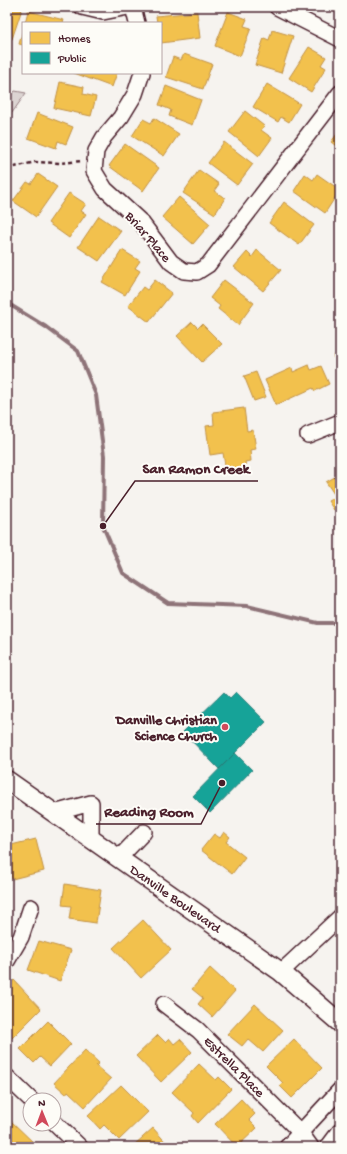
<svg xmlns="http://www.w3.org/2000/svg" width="347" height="1154" viewBox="0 0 347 1154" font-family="'Gochi Hand',sans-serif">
<rect width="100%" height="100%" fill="#f6f3ef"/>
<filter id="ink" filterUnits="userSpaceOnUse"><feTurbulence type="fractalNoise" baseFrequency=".025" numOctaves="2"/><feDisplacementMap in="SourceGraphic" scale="8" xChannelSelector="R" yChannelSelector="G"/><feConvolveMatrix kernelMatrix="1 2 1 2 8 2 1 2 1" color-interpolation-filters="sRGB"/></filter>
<g filter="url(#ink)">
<path fill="#dcd4d2" stroke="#937a7e" d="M 15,91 L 26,93 L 7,120 L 7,98 Z"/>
<path fill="#f2c14e" stroke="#c09044" d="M 7,7 L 22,9 L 12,39 L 7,37 Z
M 334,7 L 340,7 L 340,11 L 333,8 Z
M 28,11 L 64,20 L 63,23 L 25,23 Z
M 197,12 L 200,38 L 161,43 L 161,23 L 157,23 L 156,16 Z
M 228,12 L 247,19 L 244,26 L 251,28 L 240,56 L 215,46 Z
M 23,30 L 23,45 L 19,44 Z
M 272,30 L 293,36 L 281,73 L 255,65 L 264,38 L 269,40 Z
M 309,47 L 326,57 L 321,65 L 326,68 L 311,92 L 289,78 Z
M 184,54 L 212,64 L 203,89 L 166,77 L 173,57 L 181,60 Z
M 74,73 L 117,73 L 112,87 Z
M 60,82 L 84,87 L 83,94 L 96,97 L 91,116 L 54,108 Z
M 267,84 L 300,104 L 289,122 L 281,117 L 278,122 L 253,107 Z
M 166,86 L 201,100 L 192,125 L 169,116 L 171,110 L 159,105 Z
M 245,111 L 264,126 L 261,130 L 272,138 L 259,156 L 229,132 Z
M 37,113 L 73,127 L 66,144 L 58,141 L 56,148 L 28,138 Z
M 154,118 L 179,134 L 164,156 L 132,136 L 143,119 L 151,123 Z
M 340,130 L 340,149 L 331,142 Z
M 224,142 L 253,164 L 237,185 L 208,163 Z
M 125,144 L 159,168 L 143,191 L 109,166 Z
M 199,170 L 219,184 L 214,191 L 225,198 L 215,214 L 183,193 Z
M 38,174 L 57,187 L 36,217 L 13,201 L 27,182 L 31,184 Z
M 305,174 L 313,180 L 317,174 L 340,190 L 325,213 L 294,191 Z
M 69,193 L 86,204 L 81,211 L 86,214 L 69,238 L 48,223 Z
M 179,197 L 210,224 L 193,244 L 162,217 Z
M 284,202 L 314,225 L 299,245 L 269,223 Z
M 99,216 L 121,231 L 99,261 L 78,247 Z
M 122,250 L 140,261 L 135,268 L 140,271 L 125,295 L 102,282 Z
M 257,250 L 281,270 L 263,291 L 234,267 L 247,252 L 252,257 Z
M 155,280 L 172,293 L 149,322 L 128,306 L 143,287 L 147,290 Z
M 224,280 L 254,303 L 238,325 L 218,309 L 220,306 L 210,298 Z
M 192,322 L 198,328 L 202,324 L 222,344 L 202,362 L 177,336 Z
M 340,349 L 340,362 L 333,357 Z
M 309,365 L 311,370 L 321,366 L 329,384 L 315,391 L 313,388 L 276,405 L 265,380 L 292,368 L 293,372 Z
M 256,372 L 266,397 L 254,401 L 244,376 Z
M 244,408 L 247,431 L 253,430 L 256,449 L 250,450 L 251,461 L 245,462 L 246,469 L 226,472 L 223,453 L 210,455 L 206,426 L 214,425 L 213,412 Z
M 340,474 L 340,506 L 334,510 L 328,501 L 336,497 L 326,482 Z
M 224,832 L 230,837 L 226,842 L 245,857 L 232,874 L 201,850 L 214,834 L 220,838 Z
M 36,839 L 44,871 L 12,879 L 7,856 L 7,846 Z
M 65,884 L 101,890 L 96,923 L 69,919 L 71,906 L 62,905 Z
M 143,920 L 171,950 L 141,978 L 113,948 Z
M 39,941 L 71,950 L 60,981 L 28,970 Z
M 210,968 L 235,991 L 212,1017 L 198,1004 L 203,998 L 192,989 Z
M 14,980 L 41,1009 L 12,1038 L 7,1033 L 7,987 Z
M 255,1004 L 283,1030 L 263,1052 L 248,1039 L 242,1046 L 227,1034 Z
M 48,1021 L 71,1044 L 50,1066 L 40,1057 L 34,1063 L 20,1049 Z
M 158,1035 L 165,1042 L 169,1038 L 174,1044 L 180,1039 L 192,1052 L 161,1082 L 136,1056 Z
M 294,1039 L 322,1068 L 292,1098 L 280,1086 L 283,1083 L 266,1066 Z
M 85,1050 L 99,1063 L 96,1066 L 111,1079 L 85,1107 L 68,1091 L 66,1094 L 54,1083 Z
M 199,1064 L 216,1080 L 219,1077 L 231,1089 L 198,1123 L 192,1116 L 194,1113 L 172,1092 Z
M 121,1085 L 148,1112 L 119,1140 L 104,1125 L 100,1129 L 88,1116 Z
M 241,1099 L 255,1114 L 249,1120 L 257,1128 L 237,1147 L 215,1124 Z
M 10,1120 L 37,1146 L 36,1147 L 7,1147 L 7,1123 Z
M 153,1128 L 170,1147 L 134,1147 L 133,1146 Z"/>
<path fill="#17a398" stroke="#267b77" d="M 224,692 L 230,698 L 236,692 L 266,722 L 219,769 L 183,732 Z
M 235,753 L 252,770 L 210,813 L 193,796 Z"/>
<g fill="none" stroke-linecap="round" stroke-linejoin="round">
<path stroke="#8e7378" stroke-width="4" d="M 7,303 L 46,327 L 78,351 L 96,395 L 104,456 L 103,526 L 123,573 L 168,603 L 247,606 L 318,623 L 340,623"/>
<g stroke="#4a1f2b" stroke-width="18">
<path id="minor" d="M 82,7 L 103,12 L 128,7
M 133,7 L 137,23
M 277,7 L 340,39
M 142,73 L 135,94 L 121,117 L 104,137 L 96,151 L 94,171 L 105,189 L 141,222 L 171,262 L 184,271 L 197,272 L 208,265 L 340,93
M 308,435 L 340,422
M 54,813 L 91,803 L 91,839
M 119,858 L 144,832
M 7,961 L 21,937 L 31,907
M 281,972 L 340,917
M 164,1004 L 198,1030 L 301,1133 L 311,1147
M 7,1077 L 31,1100
M 54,1122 L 80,1147
M 287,1147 L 340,1090
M 328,1147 L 340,1131"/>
</g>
<g stroke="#4a1f2b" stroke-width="21">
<path id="major" d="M 7,780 L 281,972 L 340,1023"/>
</g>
<path stroke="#4a1f2b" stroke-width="2.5" stroke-dasharray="4 3" stroke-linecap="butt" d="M 7,169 L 35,162 L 60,163 L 83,161"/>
<use href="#minor" stroke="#fdfcf7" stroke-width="15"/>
<use href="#major" stroke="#fdfcf7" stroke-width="18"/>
</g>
</g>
<circle fill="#d1495b" stroke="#fdfcf7" stroke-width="1.5" cx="225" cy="727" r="4"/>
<g text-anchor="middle" stroke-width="4" stroke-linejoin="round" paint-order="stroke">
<g font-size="14" fill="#4a1f2b" stroke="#fdfcf7">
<text transform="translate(149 236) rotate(49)" y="5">Briar Place</text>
<text transform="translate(176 898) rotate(35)" y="5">Danville Boulevard</text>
<text transform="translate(235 1066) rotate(45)" y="5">Estrella Place</text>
</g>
<g font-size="14" font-weight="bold" fill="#4a1f2b" stroke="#fdfcf7" text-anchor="end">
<text x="217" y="724">Danville Christian<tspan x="217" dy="16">Science Church</tspan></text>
</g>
</g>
<path fill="none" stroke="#4a1f2b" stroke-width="1.5" d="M103 526L135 481H258M222 783L201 824H96"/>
<g fill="#4a1f2b" stroke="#fdfcf7" stroke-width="1.5">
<circle cx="103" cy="526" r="4"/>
<circle cx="222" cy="783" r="4"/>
</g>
<g font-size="15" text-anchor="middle" font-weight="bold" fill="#4a1f2b" stroke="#fdfcf7" stroke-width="4" stroke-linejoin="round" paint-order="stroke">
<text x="196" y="473">San Ramon Creek</text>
<text x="149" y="816">Reading Room</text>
</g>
<rect width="347" height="1154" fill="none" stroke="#fdfcf7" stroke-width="24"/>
<rect x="12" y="12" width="323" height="1130" fill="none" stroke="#4a1f2b" stroke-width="1.5" filter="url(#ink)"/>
<rect x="22" y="22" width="140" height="52" fill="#fdfcf7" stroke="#b5a4a5"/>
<rect x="30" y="32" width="20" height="12" fill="#f2c14e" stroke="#b5a4a5"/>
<text x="58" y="42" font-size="12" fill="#4a1f2b">Homes</text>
<rect x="30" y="52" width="20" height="12" fill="#17a398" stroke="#b5a4a5"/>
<text x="58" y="62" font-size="12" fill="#4a1f2b">Public</text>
<g transform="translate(42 1112) rotate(359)"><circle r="19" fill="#fdfcf7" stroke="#b5a4a5"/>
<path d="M0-3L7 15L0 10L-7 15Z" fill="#d1495b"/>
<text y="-6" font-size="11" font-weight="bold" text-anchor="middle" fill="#4a1f2b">N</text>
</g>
</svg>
